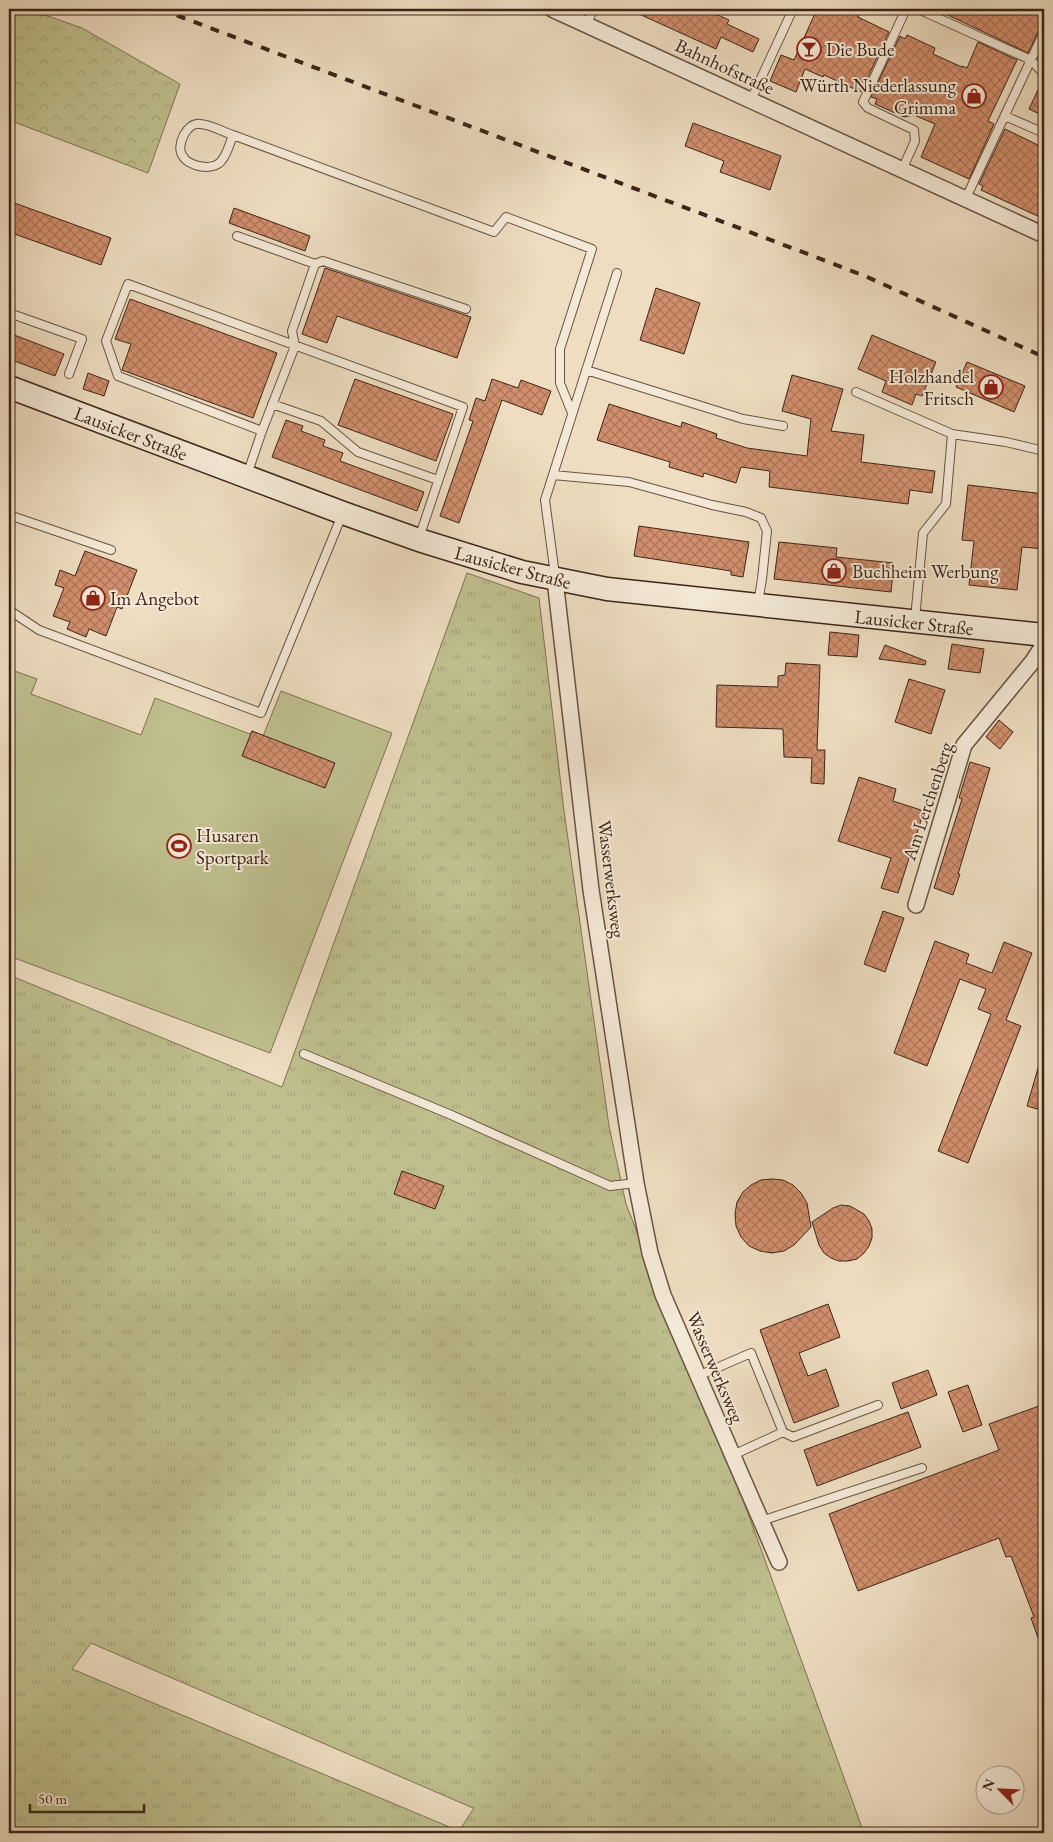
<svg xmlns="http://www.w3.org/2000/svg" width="1053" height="1842" viewBox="0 0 1053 1842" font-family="'EB Garamond',serif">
<defs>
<pattern id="grass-tufts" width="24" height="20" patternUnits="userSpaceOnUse" patternTransform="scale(1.25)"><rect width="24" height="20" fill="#bfbf8e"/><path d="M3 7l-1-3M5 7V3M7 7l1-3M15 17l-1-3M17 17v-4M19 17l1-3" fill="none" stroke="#a5a47a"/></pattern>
<pattern id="forest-crowns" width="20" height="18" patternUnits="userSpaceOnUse" patternTransform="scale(1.25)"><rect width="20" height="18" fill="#bfbf8e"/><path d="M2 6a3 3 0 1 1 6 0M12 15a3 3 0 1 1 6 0" fill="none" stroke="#a5a47a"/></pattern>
<pattern id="building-cross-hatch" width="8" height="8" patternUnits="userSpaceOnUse" patternTransform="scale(1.25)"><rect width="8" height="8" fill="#d28f6d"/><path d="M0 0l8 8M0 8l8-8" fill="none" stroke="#ac7559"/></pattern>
</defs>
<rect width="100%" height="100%" fill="#eeddc1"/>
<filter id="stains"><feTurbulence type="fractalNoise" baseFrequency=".004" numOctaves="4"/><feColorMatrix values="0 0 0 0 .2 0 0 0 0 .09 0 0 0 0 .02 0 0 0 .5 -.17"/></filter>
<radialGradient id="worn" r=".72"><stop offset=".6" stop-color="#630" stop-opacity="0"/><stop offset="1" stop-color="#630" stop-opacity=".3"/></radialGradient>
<path fill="url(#grass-tufts)" stroke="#7e7253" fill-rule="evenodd" d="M 467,573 L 539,598 L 564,811 L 609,1126 L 626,1204 L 745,1505 L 864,1833 L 9,1833 L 9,975 L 282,1087 ZM 91,1643 L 473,1808 L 474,1808 L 459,1831 L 72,1669 Z"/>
<path fill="url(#forest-crowns)" stroke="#7e7253" d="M 9,9 L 28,9 L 82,28 L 180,84 L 148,173 L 9,120 Z"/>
<path fill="#bfbf8e" stroke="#7e7253" d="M 9,669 L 37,679 L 31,694 L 141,735 L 155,698 L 250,734 L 252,731 L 263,736 L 281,691 L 392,733 L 270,1053 L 9,956 Z"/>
<path fill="url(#building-cross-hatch)" stroke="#3c2518" d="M 628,9 L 705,9 L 729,20 L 727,24 L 759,39 L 753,52 L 721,37 L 716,49 Z
M 817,9 L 847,9 L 860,14 L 858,17 L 889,32 L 861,92 L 824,75 L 823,77 L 805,69 L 796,92 L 770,81 L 781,55 L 794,60 Z
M 935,9 L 1044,9 L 1044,26 L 1039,30 L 1028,53 Z
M 907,35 L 935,48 L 933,54 L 962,67 L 962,66 L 967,68 L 978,42 L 1017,60 L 988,121 L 994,124 L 969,179 L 921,157 L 935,124 L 914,115 L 904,117 L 875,104 L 877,99 L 871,97 L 900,36 L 905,39 Z
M 1044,45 L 1044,64 L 1038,59 Z
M 1043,79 L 1044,80 L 1044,116 L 1029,109 Z
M 693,123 L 781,156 L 770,190 L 720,172 L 724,161 L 685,146 Z
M 1005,129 L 1044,148 L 1044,219 L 981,190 L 983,186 L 979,184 Z
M 9,201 L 111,238 L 101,265 L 9,232 Z
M 234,208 L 310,236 L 305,251 L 229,223 Z
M 325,268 L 471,317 L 457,358 L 337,316 L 327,343 L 302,334 Z
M 656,288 L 700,303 L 684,354 L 640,340 Z
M 130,299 L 277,353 L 253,418 L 122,370 L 131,344 L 115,339 Z
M 9,333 L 64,354 L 55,376 L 9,359 Z
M 872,335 L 936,362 L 922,396 L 916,394 L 912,405 L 882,392 L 886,381 L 858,369 Z
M 967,362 L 1025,386 L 1014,412 L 956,387 Z
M 88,373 L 109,381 L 104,396 L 83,389 Z
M 792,375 L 843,389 L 831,431 L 864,435 L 861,462 L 935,471 L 932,493 L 910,490 L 908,504 L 769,487 L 770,471 L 741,467 L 736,483 L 704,473 L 703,477 L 669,467 L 670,462 L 597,440 L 609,404 L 681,427 L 682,422 L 717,434 L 716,438 L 747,448 L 807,456 L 811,419 L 782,411 Z
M 355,379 L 453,414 L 436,461 L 338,425 Z
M 492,379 L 518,388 L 521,380 L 551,391 L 542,415 L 502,400 L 459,523 L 440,516 L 473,421 L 469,420 L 476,398 L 485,401 Z
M 286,420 L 303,426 L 301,431 L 325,440 L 323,446 L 343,453 L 340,461 L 424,492 L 417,511 L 272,457 Z
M 968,485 L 1044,494 L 1044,549 L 1022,547 L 1017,590 L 969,585 L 974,541 L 962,540 Z
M 639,526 L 749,542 L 743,577 L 731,575 L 731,571 L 634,556 Z
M 779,542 L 837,548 L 836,557 L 894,563 L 891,592 L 774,579 Z
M 85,551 L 137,570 L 122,609 L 117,607 L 106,636 L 89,629 L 86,637 L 67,629 L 70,622 L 53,616 L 64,588 L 55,585 L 60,570 L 75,576 Z
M 830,632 L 859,635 L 857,657 L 828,655 Z
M 952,644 L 984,649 L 980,673 L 948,669 Z
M 885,645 L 926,661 L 925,665 L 879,659 Z
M 786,663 L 820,665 L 817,750 L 825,750 L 824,784 L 811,783 L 812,758 L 784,757 L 783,729 L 716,727 L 717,685 L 778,687 L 778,676 L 785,675 Z
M 909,679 L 945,690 L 931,734 L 895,722 Z
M 999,720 L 1013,732 L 1000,749 L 986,737 Z
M 252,731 L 335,763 L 325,788 L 242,756 Z
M 970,762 L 990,768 L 958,874 L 960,874 L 953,895 L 934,888 L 962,799 L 959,798 Z
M 859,777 L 896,789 L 893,801 L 924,811 L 898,893 L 881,888 L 891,858 L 838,841 Z
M 883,911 L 904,918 L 885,972 L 864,964 Z
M 935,941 L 969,954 L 966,963 L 992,973 L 1004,942 L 1032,953 L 1006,1020 L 1021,1026 L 968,1163 L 938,1151 L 991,1014 L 978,1009 L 986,989 L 960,979 L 927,1066 L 894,1053 Z
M 1041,1058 L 1044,1059 L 1044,1111 L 1027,1106 Z
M 402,1171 L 444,1186 L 435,1209 L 394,1194 Z
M 772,1179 L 783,1180 L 793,1185 L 801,1193 L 807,1203 L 811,1227 L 794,1245 L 784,1251 L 772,1253 L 760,1251 L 749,1246 L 741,1237 L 736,1226 L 735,1214 L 737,1202 L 743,1192 L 751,1185 L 761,1180 Z
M 841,1205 L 850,1206 L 864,1214 L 869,1221 L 872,1229 L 872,1238 L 869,1246 L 864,1253 L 857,1259 L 848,1261 L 839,1261 L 831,1258 L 824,1253 L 819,1245 L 812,1222 L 833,1208 Z
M 828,1304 L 840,1337 L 799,1353 L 808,1376 L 826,1369 L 839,1406 L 794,1423 L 760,1330 Z
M 928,1370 L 937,1395 L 901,1409 L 892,1383 Z
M 968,1385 L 982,1425 L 963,1432 L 948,1392 Z
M 1039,1406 L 1044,1420 L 1044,1651 L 1043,1652 L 1031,1618 L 1034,1617 L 1011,1556 L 1006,1557 L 999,1538 L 858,1591 L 829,1514 L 999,1450 L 989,1424 Z
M 908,1412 L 921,1447 L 817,1486 L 804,1450 Z"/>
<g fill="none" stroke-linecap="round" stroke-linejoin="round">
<g stroke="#685342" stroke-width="10">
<path id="lane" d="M 918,9 L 1031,60 L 1044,74
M 586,24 L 594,9
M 751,100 L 793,9
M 1005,116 L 1044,133
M 233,135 C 230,143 227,154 222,160 C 214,172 188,167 182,155 C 176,145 187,122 200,124 C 210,124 223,132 233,135 L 494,232 L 506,217 L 592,249 L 560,349 L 560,383 L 572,413
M 902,170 L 915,141 L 914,130 L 868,108 L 863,102 L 906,9
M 966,198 L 1044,32
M 237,236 L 315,264 L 292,331 L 295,346 L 262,431
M 315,264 L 323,261 L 466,309
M 9,313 L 82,339 L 69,374
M 586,370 L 743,419 L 783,426
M 856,392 L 952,434 L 1006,442 L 1044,451
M 272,404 L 321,421 L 358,452 L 438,480
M 247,475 L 262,431 L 118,376 L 106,341 L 128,284 L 463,407 L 419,538
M 553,475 L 629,482 L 712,505 L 746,512 L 761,518 L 767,531 L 762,579 L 758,603
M 9,516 L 9,515 L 111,550
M 555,575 L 545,500 L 617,273
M 9,610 L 39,630 L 261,713 L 342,515
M 915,619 L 923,533 L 946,504 L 952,434
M 304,1054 L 449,1114 L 610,1186 L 636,1183
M 698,1376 L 751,1353 L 783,1432 L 793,1437 L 878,1405
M 733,1455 L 783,1432
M 761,1521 L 922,1468"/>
</g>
<g stroke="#685342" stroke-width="18">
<path id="street" d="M 552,9 L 1044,235
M 555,580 L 591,890 L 636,1183 L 650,1253 L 663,1295 L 779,1562
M 916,905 L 964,745 L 1033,661 L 1044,644"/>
</g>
<g stroke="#3c2518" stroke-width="25">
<path id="secondary" d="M 9,387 L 343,513 L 419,540 L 522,572 L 607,589 L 1044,635"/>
</g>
<use href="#lane" stroke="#f4e9d7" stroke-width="8"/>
<use href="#street" stroke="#f4e9d7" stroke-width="15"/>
<use href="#secondary" stroke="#f4e9d7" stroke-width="22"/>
<path stroke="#3c2518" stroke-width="4" stroke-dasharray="9 9" stroke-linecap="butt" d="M 160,9 L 792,248 L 865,276 L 1044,357"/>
</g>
<defs>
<g id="bar-ring" transform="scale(1.25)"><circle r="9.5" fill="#f4e9d7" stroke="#8f2418" stroke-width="1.5"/><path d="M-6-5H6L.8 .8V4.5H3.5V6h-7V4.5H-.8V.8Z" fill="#8f2418"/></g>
<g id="shop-ring" transform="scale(1.25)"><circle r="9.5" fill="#f4e9d7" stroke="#8f2418" stroke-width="1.5"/><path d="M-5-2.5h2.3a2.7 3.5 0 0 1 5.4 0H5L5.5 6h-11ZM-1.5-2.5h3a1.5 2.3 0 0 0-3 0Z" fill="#8f2418"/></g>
<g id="stadium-ring" transform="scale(1.25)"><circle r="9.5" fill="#f4e9d7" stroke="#8f2418" stroke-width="1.5"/><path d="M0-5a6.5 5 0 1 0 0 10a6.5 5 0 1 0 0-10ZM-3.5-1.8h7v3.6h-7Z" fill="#8f2418"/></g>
</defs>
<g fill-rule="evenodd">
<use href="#bar-ring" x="809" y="49"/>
<use href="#shop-ring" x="974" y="96"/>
<use href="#shop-ring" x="991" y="387"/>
<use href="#shop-ring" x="834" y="571"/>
<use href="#shop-ring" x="93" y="598"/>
<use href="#stadium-ring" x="179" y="846"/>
</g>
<g text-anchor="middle" stroke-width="4" stroke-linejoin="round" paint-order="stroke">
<g font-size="19" fill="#3c2518" stroke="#f4e9d7" text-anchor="start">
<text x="826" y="56">Die Bude</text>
<text x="956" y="92" text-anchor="end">Würth Niederlassung<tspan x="956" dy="22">Grimma</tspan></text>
<text x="974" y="383" text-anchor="end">Holzhandel<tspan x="974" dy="22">Fritsch</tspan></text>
<text x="852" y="578">Buchheim Werbung</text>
<text x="110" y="605">Im Angebot</text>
<text x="196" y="842">Husaren<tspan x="196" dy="22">Sportpark</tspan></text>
</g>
<g font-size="19" fill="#3c2518" stroke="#f4e9d7">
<text transform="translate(725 66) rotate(25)" y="7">Bahnhofstraße</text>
<text transform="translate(131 433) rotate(21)" y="7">Lausicker Straße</text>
<text transform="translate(513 567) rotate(15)" y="7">Lausicker Straße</text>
<text transform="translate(914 622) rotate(6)" y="7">Lausicker Straße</text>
<text transform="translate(927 801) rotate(-72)" y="7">Am Lerchenberg</text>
<text transform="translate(612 879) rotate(83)" y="7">Wasserwerksweg</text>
<text transform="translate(716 1367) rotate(67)" y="7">Wasserwerksweg</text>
</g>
</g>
<rect width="1053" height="1842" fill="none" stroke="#eeddc1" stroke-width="30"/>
<rect x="10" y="10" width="1033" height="1822" fill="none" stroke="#3c2518" stroke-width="2.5"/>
<rect x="15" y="15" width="1023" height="1812" fill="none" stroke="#3c2518"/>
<g transform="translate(1000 1790) rotate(294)"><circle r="24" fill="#f4e9d7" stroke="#aa9b8b"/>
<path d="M0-4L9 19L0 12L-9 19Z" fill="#8f2418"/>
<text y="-8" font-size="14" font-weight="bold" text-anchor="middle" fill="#3c2518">N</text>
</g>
<path d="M30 1804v8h114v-8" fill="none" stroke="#3c2518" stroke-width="2.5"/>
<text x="38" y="1804" font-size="15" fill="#3c2518" stroke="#f4e9d7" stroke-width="4" paint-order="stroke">50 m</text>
<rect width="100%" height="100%" filter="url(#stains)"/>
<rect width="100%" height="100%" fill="url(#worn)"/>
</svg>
